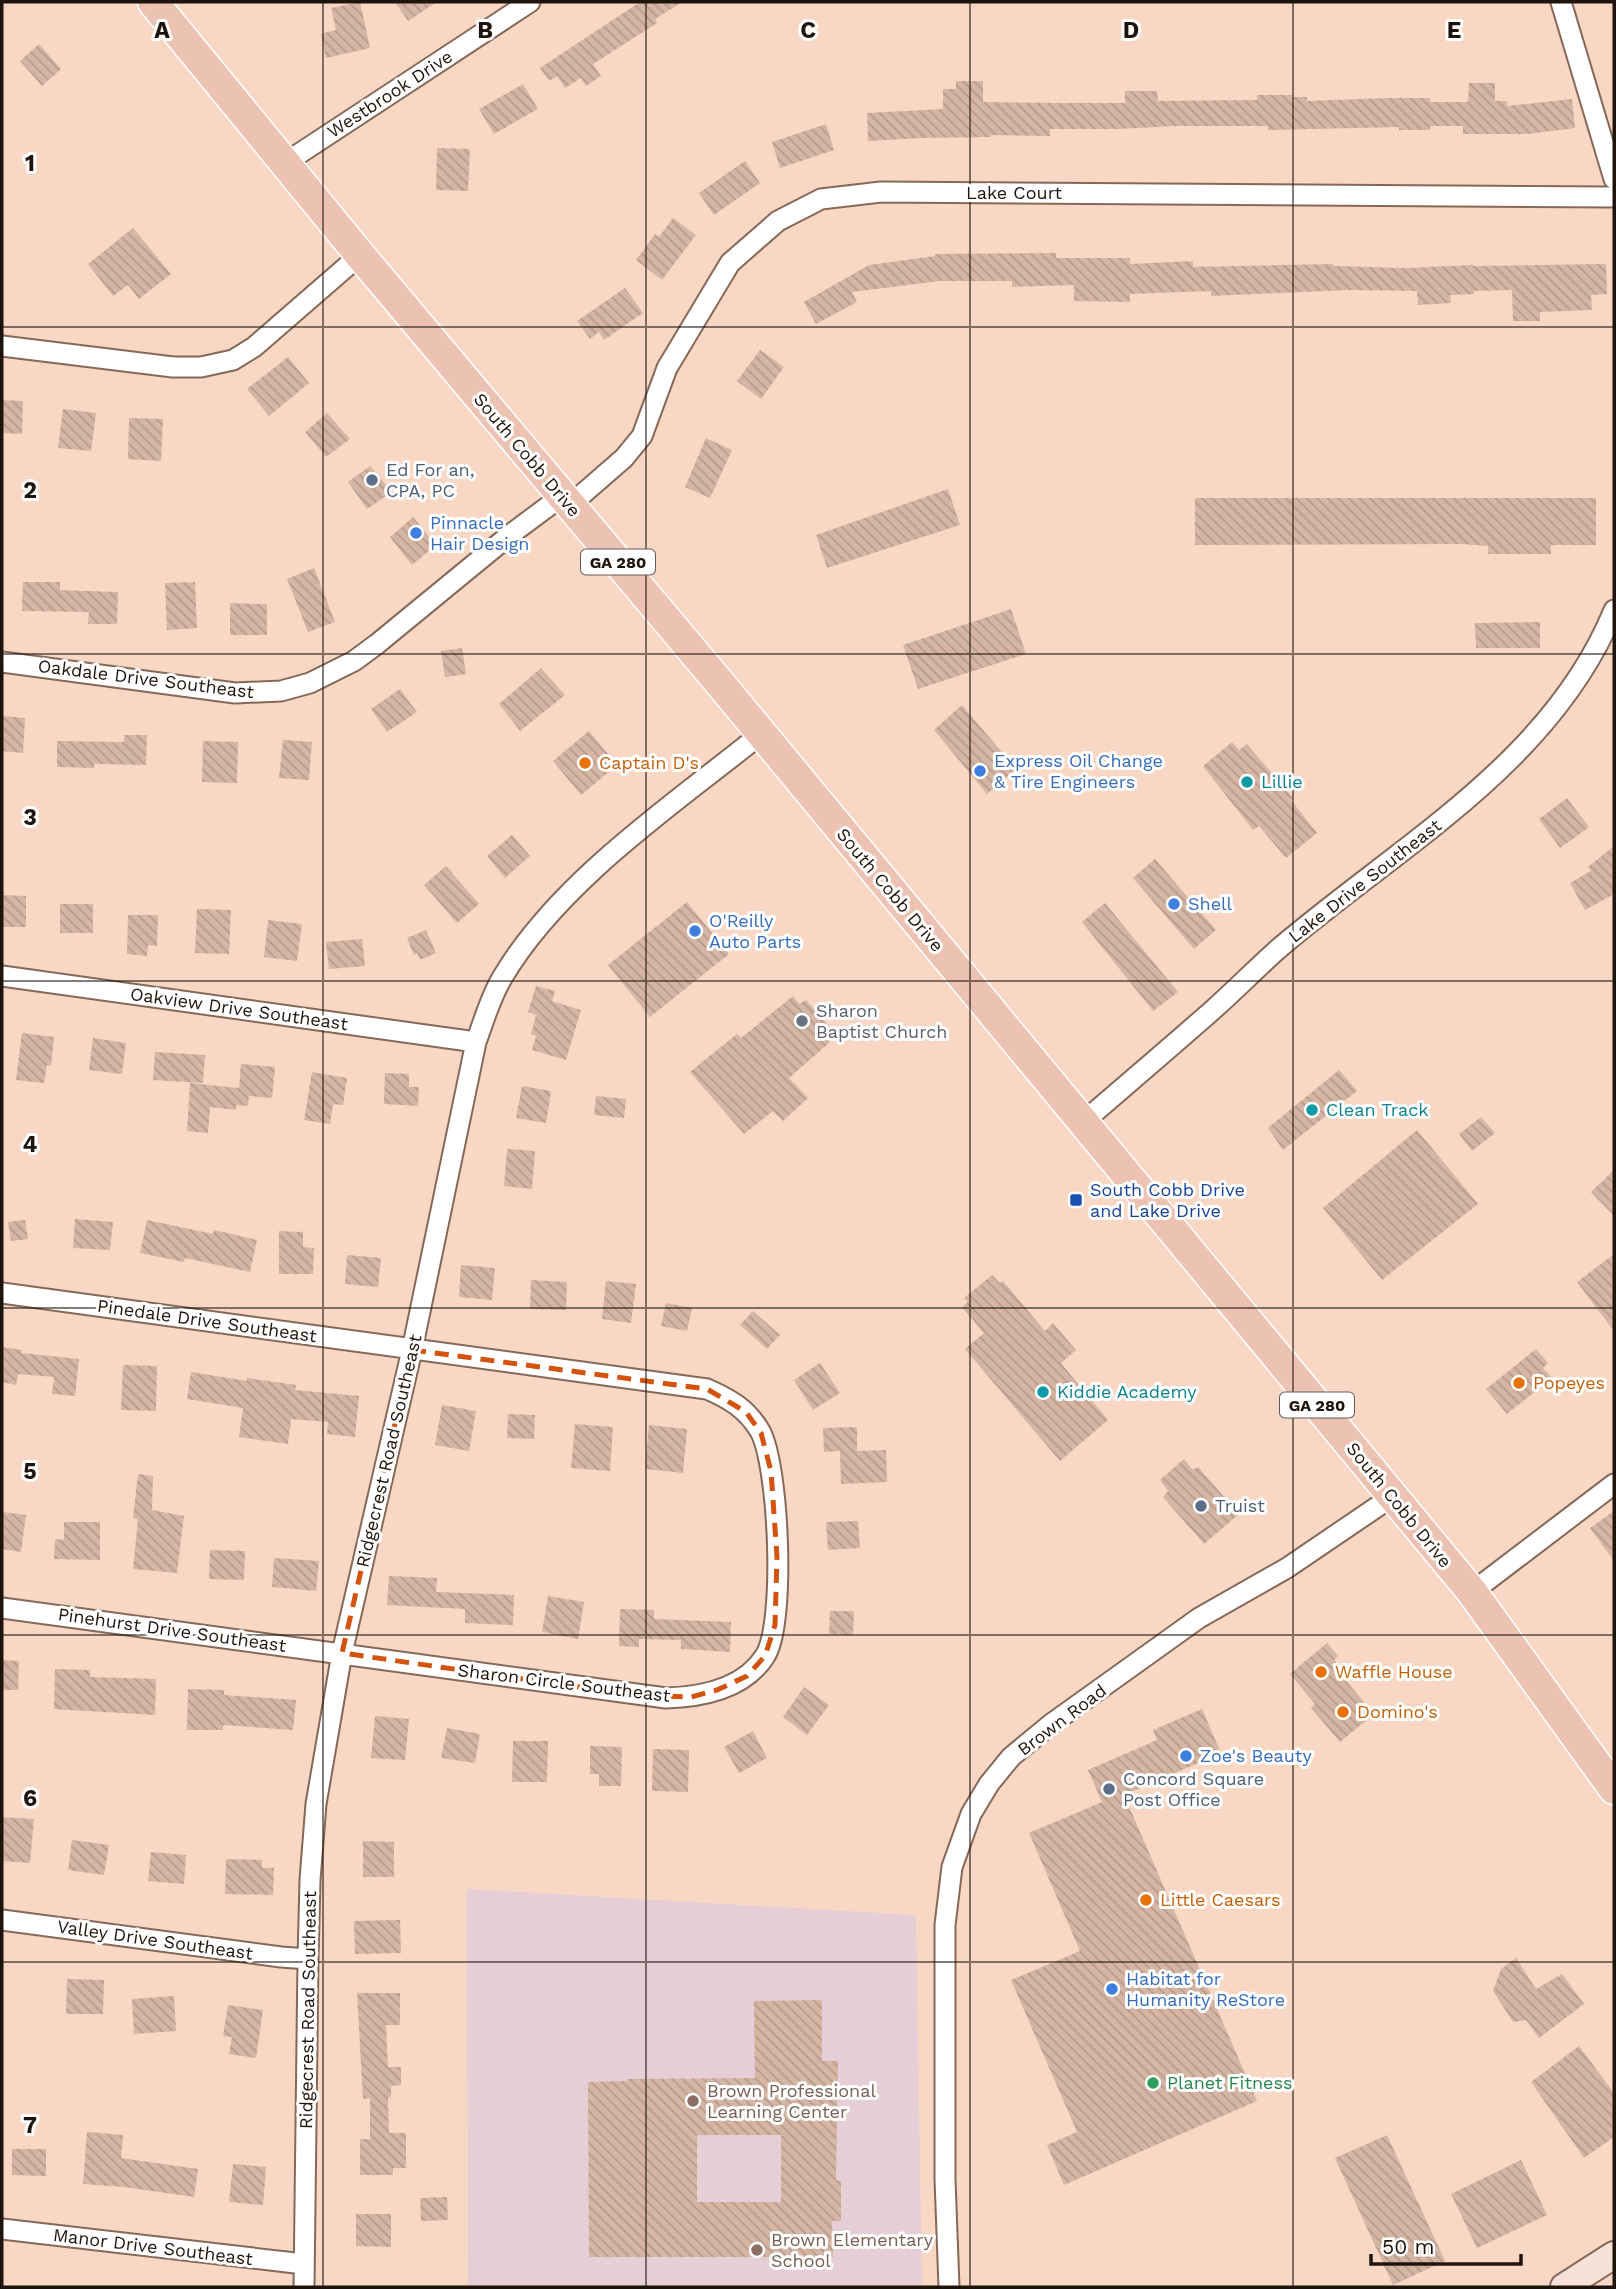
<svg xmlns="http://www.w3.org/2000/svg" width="1616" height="2289" viewBox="0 0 1616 2289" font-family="'Work Sans',sans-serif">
<defs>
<pattern id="building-back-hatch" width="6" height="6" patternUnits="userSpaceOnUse" patternTransform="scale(1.75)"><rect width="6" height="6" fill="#d5b5a3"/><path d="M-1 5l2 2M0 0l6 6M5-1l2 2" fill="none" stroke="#b69b8b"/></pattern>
</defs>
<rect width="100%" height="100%" fill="#f8d8c5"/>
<path fill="#e6ced7" d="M 467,1889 L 916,1915 L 922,2287 L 468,2287 Z"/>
<path fill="url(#building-back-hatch)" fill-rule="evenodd" d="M 360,2 L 370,48 L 326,58 L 321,34 L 336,30 L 331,8 Z
M 395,2 L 437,2 L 408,21 Z
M 640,2 L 682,2 L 655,19 L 657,23 L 593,64 L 601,76 L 586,86 L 581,78 L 565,88 L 557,76 L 549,81 L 540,68 Z
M 39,44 L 61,69 L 42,86 L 20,61 Z
M 956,81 L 983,81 L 983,102 L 1063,103 L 1125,103 L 1125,91 L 1157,91 L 1158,101 L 1257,100 L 1257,95 L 1292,95 L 1292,97 L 1307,97 L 1307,101 L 1389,98 L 1430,98 L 1430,102 L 1468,102 L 1469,83 L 1495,83 L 1495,101 L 1507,101 L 1507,106 L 1572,99 L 1575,128 L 1527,134 L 1463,134 L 1463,126 L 1430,126 L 1430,130 L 1399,130 L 1399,127 L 1268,130 L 1268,126 L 1175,126 L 1118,129 L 1050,129 L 1050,136 L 991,135 L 991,137 L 921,138 L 868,141 L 867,113 L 943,109 L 943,89 L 956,89 Z
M 523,84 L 538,109 L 494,134 L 479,109 Z
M 826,124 L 834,150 L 780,168 L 772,142 Z
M 437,148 L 470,149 L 468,191 L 436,190 Z
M 745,161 L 760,183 L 714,215 L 699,193 Z
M 673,218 L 696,235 L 662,280 L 636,260 L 655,234 L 659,237 Z
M 133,228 L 171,274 L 139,299 L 128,285 L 113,296 L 88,264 Z
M 1056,253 L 1056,258 L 1130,258 L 1130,264 L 1193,261 L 1193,267 L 1333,264 L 1333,266 L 1406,268 L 1473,265 L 1473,266 L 1606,264 L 1607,294 L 1591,295 L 1592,310 L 1540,312 L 1540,321 L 1513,321 L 1512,290 L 1474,291 L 1474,294 L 1450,295 L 1451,303 L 1418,305 L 1417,291 L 1348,290 L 1211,296 L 1211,291 L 1130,294 L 1130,302 L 1074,301 L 1074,285 L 1012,287 L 1012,281 L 940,281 L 852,292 L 857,302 L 816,324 L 804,302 L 869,265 L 935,256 L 935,254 Z
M 625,288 L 643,313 L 604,340 L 599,332 L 590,339 L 577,321 Z
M 760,350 L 784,367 L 761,399 L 737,381 Z
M 288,357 L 309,383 L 269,416 L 247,389 Z
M 2,400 L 23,401 L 22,434 L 2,433 Z
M 63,409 L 96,413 L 91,451 L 58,448 Z
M 327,413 L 350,439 L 326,457 L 305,432 Z
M 129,418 L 163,419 L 161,461 L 128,459 Z
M 706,438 L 732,450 L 710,498 L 685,487 Z
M 370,466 L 392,492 L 367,509 L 348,482 Z
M 948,489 L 960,525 L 827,568 L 816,535 Z
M 1195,498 L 1596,498 L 1596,545 L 1551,545 L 1551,554 L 1488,554 L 1488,546 L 1462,544 L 1195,545 Z
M 413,517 L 436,545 L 412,565 L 390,537 Z
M 314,568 L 335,622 L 308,632 L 287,579 Z
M 23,582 L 60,582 L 60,590 L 118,592 L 117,624 L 88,624 L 89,612 L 22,611 Z
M 195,582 L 197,628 L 167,630 L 165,583 Z
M 230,603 L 267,604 L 267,635 L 230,635 Z
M 1011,609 L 1026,654 L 918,689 L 903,645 Z
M 1540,622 L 1540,648 L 1476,648 L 1475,623 Z
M 462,648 L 466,674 L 445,677 L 441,651 Z
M 541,668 L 565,695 L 520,731 L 499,704 Z
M 400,689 L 417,712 L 387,732 L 371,709 Z
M 962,705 L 1016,769 L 987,794 L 934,730 Z
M 2,716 L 25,718 L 23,753 L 2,751 Z
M 589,731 L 617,765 L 581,795 L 553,761 Z
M 124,735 L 147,735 L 146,765 L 94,764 L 94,768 L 57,767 L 57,741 L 124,742 Z
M 283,740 L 312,742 L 309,780 L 279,778 Z
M 203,741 L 238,742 L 237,783 L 202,782 Z
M 1232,742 L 1239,750 L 1247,744 L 1293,798 L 1291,800 L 1317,833 L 1286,858 L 1259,826 L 1253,830 L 1203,766 Z
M 1567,798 L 1589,827 L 1560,848 L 1539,819 Z
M 512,835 L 530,856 L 505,878 L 487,856 Z
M 1614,846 L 1614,894 L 1585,910 L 1570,883 L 1591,871 L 1588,867 Z
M 1155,859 L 1216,930 L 1194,949 L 1133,878 Z
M 446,866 L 479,904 L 457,923 L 424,885 Z
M 2,895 L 26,896 L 26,927 L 2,927 Z
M 687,902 L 729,954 L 650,1017 L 608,965 Z
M 1105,903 L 1178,992 L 1153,1011 L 1082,922 Z
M 60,904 L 93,904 L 93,933 L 60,933 Z
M 197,909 L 231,910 L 229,954 L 195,953 Z
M 128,915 L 158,915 L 157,946 L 148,945 L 147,956 L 127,954 Z
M 268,920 L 302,924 L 297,961 L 264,957 Z
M 426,930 L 436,953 L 420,960 L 417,953 L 414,955 L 407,938 Z
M 362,939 L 365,966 L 329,969 L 326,942 Z
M 536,986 L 555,991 L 552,1001 L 581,1010 L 566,1060 L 532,1050 L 536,1036 L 531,1034 L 536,1015 L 528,1012 Z
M 793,996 L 799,1004 L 806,1000 L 829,1026 L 822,1030 L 830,1042 L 789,1078 L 808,1098 L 783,1121 L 773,1111 L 744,1134 L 690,1072 L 737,1034 L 741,1038 Z
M 22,1033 L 54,1037 L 51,1066 L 47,1065 L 44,1083 L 16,1080 Z
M 93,1038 L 126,1043 L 122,1074 L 89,1070 Z
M 155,1052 L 205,1055 L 203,1083 L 153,1080 Z
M 241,1064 L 275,1067 L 272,1098 L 249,1096 L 248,1106 L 236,1105 L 236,1110 L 210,1107 L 208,1133 L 187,1131 L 190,1083 L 239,1088 Z
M 1339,1070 L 1357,1091 L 1283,1150 L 1268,1128 Z
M 312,1072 L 347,1078 L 343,1105 L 333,1104 L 330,1124 L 304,1120 Z
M 385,1073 L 409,1074 L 409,1087 L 419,1087 L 418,1106 L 384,1104 Z
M 522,1086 L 551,1091 L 546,1123 L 516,1118 Z
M 596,1096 L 626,1099 L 624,1118 L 594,1115 Z
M 1481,1117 L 1495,1133 L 1472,1151 L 1459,1134 Z
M 1417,1130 L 1478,1204 L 1382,1280 L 1323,1208 Z
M 507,1149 L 535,1151 L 532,1189 L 504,1186 Z
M 1614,1170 L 1614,1216 L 1591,1192 Z
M 75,1219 L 113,1222 L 110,1250 L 73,1248 Z
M 25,1220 L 28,1239 L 11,1241 L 8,1222 Z
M 147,1220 L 213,1234 L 214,1230 L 257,1240 L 250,1272 L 185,1258 L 184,1262 L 140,1253 Z
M 279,1231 L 303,1232 L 303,1247 L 314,1248 L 313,1274 L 279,1274 Z
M 1614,1254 L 1614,1331 L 1577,1282 Z
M 347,1255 L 381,1258 L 378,1287 L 345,1284 Z
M 461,1265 L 495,1268 L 492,1300 L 459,1297 Z
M 992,1275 L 1000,1283 L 1003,1281 L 1045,1331 L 1053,1323 L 1076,1350 L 1061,1363 L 1108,1420 L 1060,1461 L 965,1349 L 984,1333 L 962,1307 L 968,1302 L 964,1298 Z
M 531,1280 L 567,1282 L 566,1310 L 530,1309 Z
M 606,1281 L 636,1284 L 631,1323 L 602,1319 Z
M 666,1303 L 692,1308 L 687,1331 L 661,1326 Z
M 753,1311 L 780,1335 L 767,1349 L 740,1325 Z
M 2,1347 L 22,1350 L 21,1353 L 79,1359 L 75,1396 L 52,1394 L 54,1377 L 18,1374 L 16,1385 L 2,1382 Z
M 1536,1349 L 1548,1363 L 1543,1368 L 1552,1378 L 1507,1414 L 1486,1389 Z
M 820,1363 L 840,1393 L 813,1410 L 794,1380 Z
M 123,1365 L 157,1366 L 156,1411 L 121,1410 Z
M 191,1372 L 247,1381 L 247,1378 L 296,1385 L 295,1390 L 359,1396 L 355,1437 L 327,1434 L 328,1422 L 291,1419 L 288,1444 L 239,1437 L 243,1408 L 187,1399 Z
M 442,1405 L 476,1411 L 469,1451 L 435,1445 Z
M 508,1414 L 535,1415 L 534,1439 L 507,1438 Z
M 575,1424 L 613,1427 L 610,1471 L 571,1468 Z
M 649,1425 L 687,1429 L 683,1473 L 645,1469 Z
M 857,1427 L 857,1451 L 886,1450 L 887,1482 L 841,1484 L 840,1451 L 824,1452 L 823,1428 Z
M 1184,1459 L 1193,1470 L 1198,1467 L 1239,1514 L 1204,1544 L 1163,1497 L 1168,1491 L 1160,1480 Z
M 138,1474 L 153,1476 L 152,1510 L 184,1516 L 177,1573 L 133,1569 L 138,1519 L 133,1518 Z
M 1614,1511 L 1614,1561 L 1590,1528 Z
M 2,1512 L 26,1515 L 21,1552 L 2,1549 Z
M 858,1521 L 860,1548 L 828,1550 L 826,1522 Z
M 64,1522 L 100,1522 L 100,1560 L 54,1559 L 55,1539 L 64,1540 Z
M 210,1550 L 245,1551 L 244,1580 L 209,1579 Z
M 274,1558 L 319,1561 L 316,1591 L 272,1587 Z
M 389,1576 L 437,1578 L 436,1592 L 514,1595 L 513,1625 L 465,1623 L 465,1609 L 387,1605 Z
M 548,1596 L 584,1602 L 578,1639 L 542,1632 Z
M 620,1609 L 654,1610 L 654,1619 L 731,1622 L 730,1652 L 681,1649 L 681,1640 L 639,1639 L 639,1647 L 619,1646 Z
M 830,1611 L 854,1611 L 853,1635 L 829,1634 Z
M 1327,1643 L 1338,1656 L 1334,1660 L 1346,1675 L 1343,1677 L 1374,1714 L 1340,1742 L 1311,1708 L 1315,1704 L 1290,1674 Z
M 2,1660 L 19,1661 L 18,1690 L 2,1690 Z
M 55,1669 L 90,1670 L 90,1677 L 156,1679 L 155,1715 L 54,1709 Z
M 804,1687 L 829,1705 L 807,1735 L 783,1717 Z
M 188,1689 L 224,1690 L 224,1695 L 296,1700 L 293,1730 L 223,1725 L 223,1730 L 187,1730 Z
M 1202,1709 L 1221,1753 L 1124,1795 L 1257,2101 L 1064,2185 L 1047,2145 L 1077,2132 L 1011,1980 L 1080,1951 L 1029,1833 L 1102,1802 L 1088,1770 L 1157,1740 L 1153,1730 Z
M 375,1716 L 409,1719 L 405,1760 L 371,1758 Z
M 447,1728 L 480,1734 L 475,1763 L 441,1758 Z
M 753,1731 L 767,1758 L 739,1773 L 724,1747 Z
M 513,1741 L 548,1741 L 547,1782 L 512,1782 Z
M 590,1746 L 622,1747 L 621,1786 L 599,1786 L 599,1774 L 590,1774 Z
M 653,1749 L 689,1750 L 688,1792 L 652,1791 Z
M 2,1817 L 34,1819 L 30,1863 L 2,1861 Z
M 72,1840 L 109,1845 L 104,1875 L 68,1870 Z
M 363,1841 L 394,1842 L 394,1877 L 363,1877 Z
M 151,1852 L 186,1855 L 184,1884 L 148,1881 Z
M 226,1859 L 262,1860 L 262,1868 L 274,1868 L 273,1895 L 225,1894 Z
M 400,1920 L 401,1953 L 355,1954 L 354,1921 Z
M 1516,1958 L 1536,1989 L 1562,1974 L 1584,2004 L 1539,2038 L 1526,2020 L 1513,2022 L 1493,1991 L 1501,1969 Z
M 67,1979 L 104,1980 L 103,2014 L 66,2014 Z
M 357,1993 L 400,1993 L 400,2025 L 386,2025 L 388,2067 L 401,2067 L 401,2085 L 391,2086 L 391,2097 L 388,2098 L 389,2133 L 406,2133 L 406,2168 L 393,2168 L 393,2175 L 360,2175 L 360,2139 L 370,2139 L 370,2098 L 363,2099 Z
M 174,1996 L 176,2031 L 134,2034 L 132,1999 Z
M 822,2000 L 822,2061 L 838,2061 L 836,2180 L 841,2181 L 841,2221 L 832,2221 L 833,2257 L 589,2257 L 588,2082 L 627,2081 L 628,2079 L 755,2078 L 754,2001 ZM 697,2135 L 781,2135 L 781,2202 L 697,2202 Z
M 228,2005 L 263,2010 L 256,2058 L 229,2054 L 232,2037 L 223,2036 Z
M 1579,2046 L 1614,2093 L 1614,2137 L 1584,2158 L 1531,2082 Z
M 87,2132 L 123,2135 L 121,2158 L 198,2169 L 194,2197 L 124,2187 L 83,2184 Z
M 1387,2135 L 1445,2261 L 1393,2285 L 1335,2158 Z
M 12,2149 L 46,2149 L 46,2176 L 12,2175 Z
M 1521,2160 L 1547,2215 L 1477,2248 L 1451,2194 Z
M 233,2164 L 266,2167 L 263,2205 L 229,2202 Z
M 447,2197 L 448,2220 L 421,2221 L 420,2198 Z
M 356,2214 L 391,2214 L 391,2247 L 356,2246 Z"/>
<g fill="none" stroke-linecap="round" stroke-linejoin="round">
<g stroke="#856858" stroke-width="23">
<path id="minor" d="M 1561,2 L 1614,179
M 285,163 L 530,2
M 2,346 L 173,367 L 201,367 L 233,360 L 254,347 L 360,255
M 570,505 L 624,458 L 642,436 L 667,368 L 730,263 L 778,221 L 821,199 L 881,192 L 1614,197
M 2,662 L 235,693 L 281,691 L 310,683 L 354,661 L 377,644 L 511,534 L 562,496
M 2,976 L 476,1042
M 1082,1123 C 1126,1085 1171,1047 1215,1008 C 1236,989 1256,969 1277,950 C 1398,846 1551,764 1614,610
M 2,1293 L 707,1389 C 730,1399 747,1409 760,1431 C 779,1465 786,1624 765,1656 C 744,1689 702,1697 666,1698 L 2,1608
M 1472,1592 L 1614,1484
M 2,1920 L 281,1957 L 308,1959
M 2,2229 L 304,2264
M 304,2287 L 308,1959 L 310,1880 L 316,1804 L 342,1653 L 412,1350 L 476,1042 C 484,1021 490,998 502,978 C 559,881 674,804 761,734
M 949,2287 L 945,2179 L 945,1925 L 952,1867 L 971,1814 L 989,1784 L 1011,1757 L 1051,1724 L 1199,1618 L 1287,1568 L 1393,1496"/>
</g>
<g stroke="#856858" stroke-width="30">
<path id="secondary" d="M 1564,2287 L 1614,2255"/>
</g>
<g stroke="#fff" stroke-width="33">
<path id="primary" d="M 153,2 L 360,255 L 723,687 L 1472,1592 L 1614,1789"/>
</g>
<use href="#minor" stroke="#fff" stroke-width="19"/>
<use href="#secondary" stroke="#f6e1d9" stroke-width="26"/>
<use href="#primary" stroke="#ecc3b2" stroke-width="30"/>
</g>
<path fill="none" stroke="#d4520c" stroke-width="5" stroke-dasharray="14 9" stroke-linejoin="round" d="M 412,1350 L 707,1389 L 746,1412 L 761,1433 L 771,1471 L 777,1557 L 775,1625 L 765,1656 L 747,1676 L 717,1690 L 691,1697 L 635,1695 L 342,1653 Z"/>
<path fill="none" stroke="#1f140d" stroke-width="2" stroke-opacity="0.55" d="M 323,2 L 323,2287M 646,2 L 646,2287M 970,2 L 970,2287M 1293,2 L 1293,2287M 2,327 L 1614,327M 2,654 L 1614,654M 2,981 L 1614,981M 2,1308 L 1614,1308M 2,1635 L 1614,1635M 2,1962 L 1614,1962"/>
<g fill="#5c6f8a" stroke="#fff" stroke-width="2.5">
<circle cx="372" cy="480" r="7"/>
<circle cx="1201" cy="1506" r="7"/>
<circle cx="1109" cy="1789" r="7"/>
</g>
<g fill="#3f7fe0" stroke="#fff" stroke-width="2.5">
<circle cx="416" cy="533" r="7"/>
<circle cx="980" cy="771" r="7"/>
<circle cx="1174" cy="904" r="7"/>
<circle cx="695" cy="931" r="7"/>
<circle cx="1186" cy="1756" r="7"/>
<circle cx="1112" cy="1989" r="7"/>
</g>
<g fill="#e8710a" stroke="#fff" stroke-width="2.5">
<circle cx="585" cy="763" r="7"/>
<circle cx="1519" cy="1383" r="7"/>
<circle cx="1321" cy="1672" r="7"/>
<circle cx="1343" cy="1712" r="7"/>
<circle cx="1146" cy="1900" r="7"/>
</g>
<g fill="#0f9aa8" stroke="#fff" stroke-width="2.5">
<circle cx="1247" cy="782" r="7"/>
<circle cx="1312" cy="1110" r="7"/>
<circle cx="1043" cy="1392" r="7"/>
</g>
<circle fill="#6b7280" stroke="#fff" stroke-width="2.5" cx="802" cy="1021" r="7"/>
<rect fill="#1a4fb4" stroke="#fff" stroke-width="2.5" x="1069" y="1193" width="14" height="14" rx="3.5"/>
<circle fill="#2e9e5b" stroke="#fff" stroke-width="2.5" cx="1153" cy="2083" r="7"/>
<g fill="#8d6e63" stroke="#fff" stroke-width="2.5">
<circle cx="693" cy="2101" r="7"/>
<circle cx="757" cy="2250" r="7"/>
</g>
<g text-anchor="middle" stroke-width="6" stroke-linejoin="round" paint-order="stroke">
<g fill="#fff" stroke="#625a56" stroke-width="2">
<rect x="581" y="549.5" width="74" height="25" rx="5"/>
<rect x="1280" y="1392.5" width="74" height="25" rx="5"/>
</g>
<g font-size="16" font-weight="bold" fill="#1f140d">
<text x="618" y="568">GA 280</text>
<text x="1317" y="1411">GA 280</text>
</g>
<g font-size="18" fill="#1f140d" stroke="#fff">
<text transform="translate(390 94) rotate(-33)" y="6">Westbrook Drive</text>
<text x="1014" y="199">Lake Court</text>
<text transform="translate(527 455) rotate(50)" y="6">South Cobb Drive</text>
<text transform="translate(146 679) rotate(7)" y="6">Oakdale Drive Southeast</text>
<text transform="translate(1365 881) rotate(-38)" y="6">Lake Drive Southeast</text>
<text transform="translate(890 890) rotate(50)" y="6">South Cobb Drive</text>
<text transform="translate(239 1009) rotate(8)" y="6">Oakview Drive Southeast</text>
<text transform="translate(207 1321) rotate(8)" y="6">Pinedale Drive Southeast</text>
<text transform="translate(389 1451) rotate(-77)" y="6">Ridgecrest Road Southeast</text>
<text transform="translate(1399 1505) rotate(51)" y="6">South Cobb Drive</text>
<text transform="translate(172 1630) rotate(8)" y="6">Pinehurst Drive Southeast</text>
<text transform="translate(564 1683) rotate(7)" y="6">Sharon Circle Southeast</text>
<text transform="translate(1062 1720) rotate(-37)" y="6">Brown Road</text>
<text transform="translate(155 1940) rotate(8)" y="6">Valley Drive Southeast</text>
<text transform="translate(308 2010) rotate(-89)" y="6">Ridgecrest Road Southeast</text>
<text transform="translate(153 2247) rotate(7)" y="6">Manor Drive Southeast</text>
</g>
<g font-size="18" fill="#4e5e75" stroke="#fff" text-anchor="start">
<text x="386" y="476">Ed For an,<tspan x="386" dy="21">CPA, PC</tspan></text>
<text x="1215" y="1512">Truist</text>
<text x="1123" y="1785">Concord Square<tspan x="1123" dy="21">Post Office</tspan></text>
</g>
<g font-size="18" fill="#366cbe" stroke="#fff" text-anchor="start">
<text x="430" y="529">Pinnacle<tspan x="430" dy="21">Hair Design</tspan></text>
<text x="994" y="767">Express Oil Change<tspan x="994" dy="21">&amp; Tire Engineers</tspan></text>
<text x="1188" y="910">Shell</text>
<text x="709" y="927">O'Reilly<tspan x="709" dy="21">Auto Parts</tspan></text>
<text x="1200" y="1762">Zoe's Beauty</text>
<text x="1126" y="1985">Habitat for<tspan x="1126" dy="21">Humanity ReStore</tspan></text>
</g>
<g font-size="18" fill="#c56008" stroke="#fff" text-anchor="start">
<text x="599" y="769">Captain D's</text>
<text x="1533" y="1389">Popeyes</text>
<text x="1335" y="1678">Waffle House</text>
<text x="1357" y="1718">Domino's</text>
<text x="1160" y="1906">Little Caesars</text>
</g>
<g font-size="18" fill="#0d838f" stroke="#fff" text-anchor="start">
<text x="1261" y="788">Lillie</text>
<text x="1326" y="1116">Clean Track</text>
<text x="1057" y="1398">Kiddie Academy</text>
</g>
<g font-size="18" fill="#5b616d" stroke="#fff" text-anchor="start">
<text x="816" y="1017">Sharon<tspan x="816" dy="21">Baptist Church</tspan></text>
</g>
<g font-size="18" fill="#164399" stroke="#fff" text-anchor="start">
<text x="1090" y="1196">South Cobb Drive<tspan x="1090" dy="21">and Lake Drive</tspan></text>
</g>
<g font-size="18" fill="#27864d" stroke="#fff" text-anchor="start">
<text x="1167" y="2089">Planet Fitness</text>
</g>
<g font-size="18" fill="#785e54" stroke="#fff" text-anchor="start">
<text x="707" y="2097">Brown Professional<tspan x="707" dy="21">Learning Center</tspan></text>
<text x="771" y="2246">Brown Elementary<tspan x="771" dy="21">School</tspan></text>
</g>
</g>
<g font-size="23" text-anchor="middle" font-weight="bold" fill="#1f140d" stroke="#fff" stroke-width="6" stroke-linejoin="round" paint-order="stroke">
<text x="162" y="38">A</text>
<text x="485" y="38">B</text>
<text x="808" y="38">C</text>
<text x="1131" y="38">D</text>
<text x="1454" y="38">E</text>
<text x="30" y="171">1</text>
<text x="30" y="498">2</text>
<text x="30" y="825">3</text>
<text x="30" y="1152">4</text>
<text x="30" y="1479">5</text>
<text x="30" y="1806">6</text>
<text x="30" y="2133">7</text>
</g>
<rect width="1616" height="2289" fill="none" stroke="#1f140d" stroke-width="7"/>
<path d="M1371 2254v10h150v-10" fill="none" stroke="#1f140d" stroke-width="3.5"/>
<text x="1382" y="2254" font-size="21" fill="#1f140d" stroke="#ffffff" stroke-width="5" paint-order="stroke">50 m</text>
</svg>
